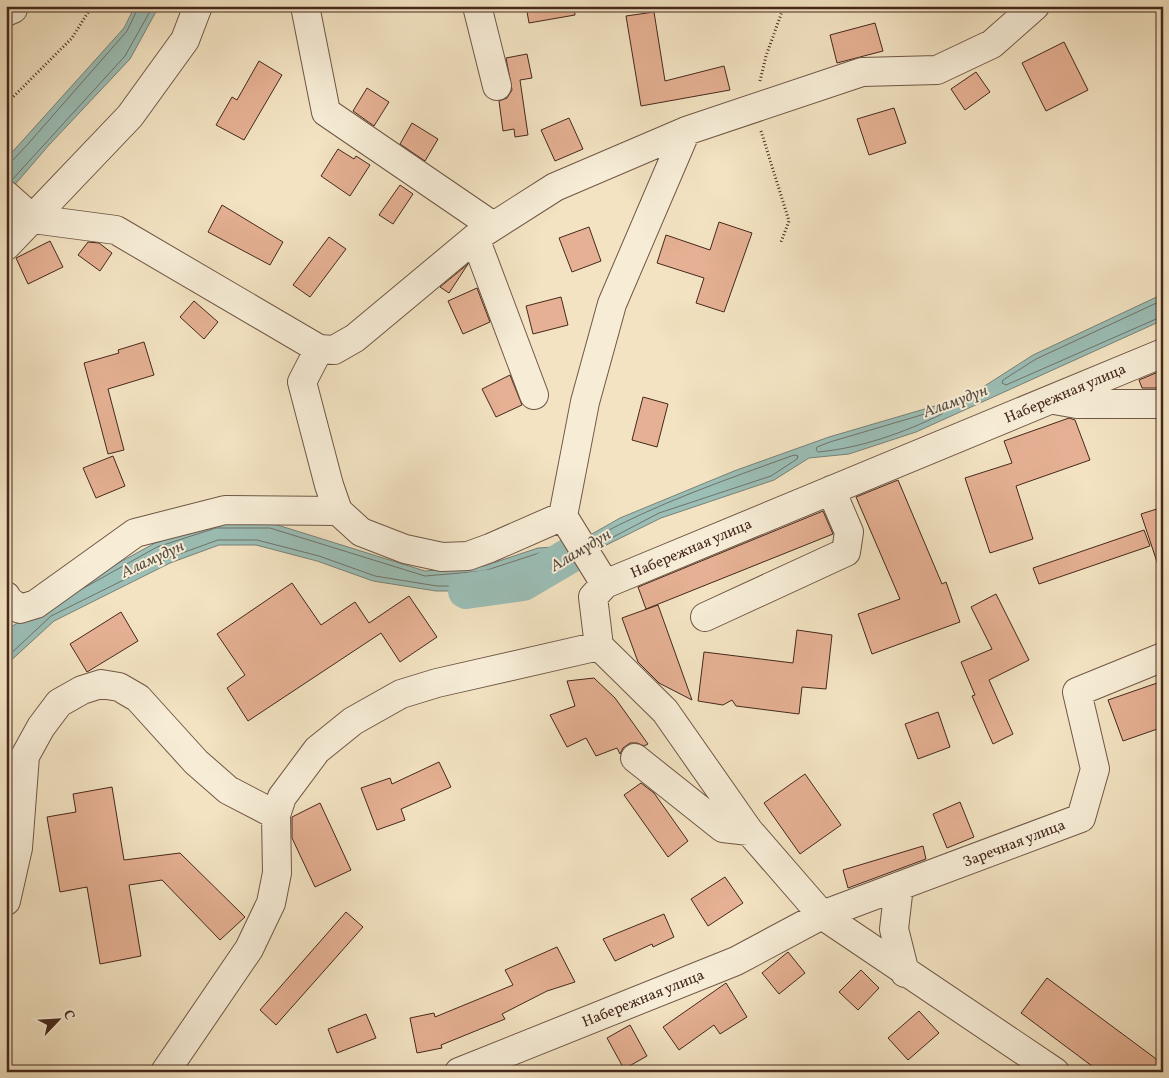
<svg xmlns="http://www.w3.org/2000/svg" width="1169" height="1078" viewBox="0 0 1169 1078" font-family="Vollkorn,serif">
<rect width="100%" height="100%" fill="#f3e3c2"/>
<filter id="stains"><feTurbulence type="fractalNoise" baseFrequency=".004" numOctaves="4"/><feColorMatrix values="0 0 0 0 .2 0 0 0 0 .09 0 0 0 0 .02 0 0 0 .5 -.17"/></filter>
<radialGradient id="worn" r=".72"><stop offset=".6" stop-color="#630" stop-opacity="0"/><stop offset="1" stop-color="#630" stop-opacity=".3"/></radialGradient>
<path fill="#9bbeb6" stroke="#798278" d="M 135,6 L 159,6 L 130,59 L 49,145 L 6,195 L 6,159 L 124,28 Z
M 1163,294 L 1163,320 L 916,432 L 849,454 L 809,458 L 774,480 L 661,518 L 566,565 L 496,591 L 436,591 L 373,581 L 317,561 L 256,545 L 219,545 L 170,563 L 54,621 L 6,665 L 6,630 L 93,577 L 155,543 L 215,523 L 271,523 L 425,571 L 484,566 L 538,548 L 571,546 L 620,518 L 734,471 L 829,437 L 969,396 L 1033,355 Z"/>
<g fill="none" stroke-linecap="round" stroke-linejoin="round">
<path stroke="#707369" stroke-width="1" d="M 6,162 L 12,161 L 28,144 L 127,31 L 139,6
M 11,181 L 125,56 L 153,6
M 1163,300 L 1036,359 L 1003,380 L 1002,383 L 1006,385 L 1163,316
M 939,410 L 942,411 L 942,414 C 903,433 861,448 818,452 L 816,450 L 817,447 L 830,442 Z
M 594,538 C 655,504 728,479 794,455 L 798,456 L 797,459 L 771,476 L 659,513 L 598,545
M 82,589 L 157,547 L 216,528 L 270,528 L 425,576 L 484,571 L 539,553 L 567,551
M 6,658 L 51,616 L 168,558 L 218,540 L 257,540 L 319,556 L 375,576 L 437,586 L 495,586 L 571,557"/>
<path stroke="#9bbeb6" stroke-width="36" d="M 466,591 L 523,583 L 574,553"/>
</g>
<path fill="#e5b093" stroke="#45281c" d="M 526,6 L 574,6 L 575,15 L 529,23 Z
M 654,12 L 665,81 L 724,66 L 730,90 L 641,106 L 626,16 Z
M 875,23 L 883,51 L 837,63 L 830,35 Z
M 1064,42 L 1088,90 L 1046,111 L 1022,63 Z
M 527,54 L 532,78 L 520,80 L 528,135 L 515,137 L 514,129 L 503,131 L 499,101 L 507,98 L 512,90 L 506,58 Z
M 259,61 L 282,75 L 244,140 L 216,125 L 232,97 L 237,100 Z
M 976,72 L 990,92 L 965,110 L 951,89 Z
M 367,88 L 389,102 L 374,126 L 353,111 Z
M 894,108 L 906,143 L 869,155 L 857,119 Z
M 569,118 L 583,149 L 555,161 L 541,130 Z
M 412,123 L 438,139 L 425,161 L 400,144 Z
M 338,149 L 354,159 L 356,156 L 370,165 L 350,196 L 321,176 Z
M 400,185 L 413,194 L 393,224 L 379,215 Z
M 222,205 L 283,242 L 270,265 L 208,232 Z
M 719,222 L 752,233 L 724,312 L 696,303 L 704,278 L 657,263 L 666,235 L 710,250 Z
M 589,227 L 601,261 L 572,272 L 559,238 Z
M 329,237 L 346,249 L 310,297 L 293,285 Z
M 50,241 L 63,267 L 28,284 L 16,258 Z
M 88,242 L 99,243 L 112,253 L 100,271 L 78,255 Z
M 468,264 L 449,293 L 440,287 Z
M 477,288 L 490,322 L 463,334 L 448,301 Z
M 561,297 L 568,325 L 533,334 L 526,306 Z
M 194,301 L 218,322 L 204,339 L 180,317 Z
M 144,342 L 154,375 L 108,389 L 124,450 L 108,454 L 84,363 L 119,353 L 118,350 Z
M 1163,370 L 1163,388 L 1142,388 L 1139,380 Z
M 510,375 L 522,405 L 496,417 L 482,389 Z
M 643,397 L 668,404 L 657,447 L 632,440 Z
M 1069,418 L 1075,420 L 1090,460 L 1016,486 L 1033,539 L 990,553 L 965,478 L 1012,463 L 1004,441 Z
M 113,456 L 125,486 L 96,498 L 83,468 Z
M 898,480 L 942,584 L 946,582 L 960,622 L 872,654 L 858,614 L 900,599 L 856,497 Z
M 1163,507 L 1163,570 L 1160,571 L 1141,514 Z
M 823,511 L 833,534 L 646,609 L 638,587 Z
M 1144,530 L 1150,546 L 1039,584 L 1033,568 Z
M 292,583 L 321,625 L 355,602 L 369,623 L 409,596 L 437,637 L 400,662 L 381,633 L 248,721 L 227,688 L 245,675 L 217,634 Z
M 996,594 L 1029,660 L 989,680 L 1013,734 L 993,744 L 972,696 L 975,695 L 961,662 L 992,649 L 971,607 Z
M 658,605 L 692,700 L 659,683 L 638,662 L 622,618 Z
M 121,612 L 138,641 L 87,672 L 70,644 Z
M 797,630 L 832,635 L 826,689 L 802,687 L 799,714 L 736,706 L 732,700 L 723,705 L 698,701 L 704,652 L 793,663 Z
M 594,678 L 615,698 L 648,744 L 644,746 L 637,743 L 630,743 L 623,748 L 620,754 L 617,748 L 596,756 L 586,738 L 567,747 L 550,715 L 575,706 L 567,681 Z
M 1163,681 L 1163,727 L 1123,741 L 1108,700 Z
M 938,712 L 950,747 L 918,759 L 905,724 Z
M 439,762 L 451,787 L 401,809 L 405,820 L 377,830 L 361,788 L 390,778 L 392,784 Z
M 805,774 L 841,825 L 800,854 L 764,803 Z
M 641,783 L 654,793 L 688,841 L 668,857 L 624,795 Z
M 112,787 L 124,860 L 180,853 L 245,917 L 220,940 L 162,880 L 129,885 L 141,956 L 100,964 L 87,887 L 60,892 L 47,817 L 76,812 L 73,794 Z
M 960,802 L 974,837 L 947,848 L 933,814 Z
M 320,803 L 351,870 L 315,887 L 292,838 L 292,817 Z
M 923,846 L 926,859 L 848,888 L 843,870 Z
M 725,877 L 743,903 L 708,926 L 691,899 Z
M 346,912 L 363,927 L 276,1025 L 260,1010 Z
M 664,914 L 674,937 L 653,947 L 652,944 L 615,961 L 603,939 Z
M 557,947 L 575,982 L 547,991 L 502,1014 L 505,1019 L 441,1045 L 442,1048 L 417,1053 L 410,1018 L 434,1013 L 435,1017 L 513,985 L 505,970 Z
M 788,952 L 805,973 L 779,994 L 762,973 Z
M 861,970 L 879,988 L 858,1010 L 839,992 Z
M 1047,978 L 1163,1064 L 1163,1072 L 1100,1072 L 1021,1013 Z
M 726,983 L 747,1017 L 720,1034 L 714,1025 L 679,1050 L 663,1027 Z
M 919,1011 L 939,1033 L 908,1060 L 888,1038 Z
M 366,1014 L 376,1038 L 337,1053 L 328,1029 Z
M 630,1025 L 647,1056 L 624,1069 L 607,1038 Z"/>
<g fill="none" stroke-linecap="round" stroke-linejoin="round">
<g stroke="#705746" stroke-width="30">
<path id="minor" d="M 305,6 L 326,112 L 493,226
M 477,6 L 497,86
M 6,12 L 13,9
M 6,195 L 33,219 L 116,230 L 319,349 L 334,350 L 355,338 L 475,238 L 555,187 L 686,131 L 862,72 L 937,70 L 992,44 L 1035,6
M 475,238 L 534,395
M 6,246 L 130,116 L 185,40 L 198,6
M 319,349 L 302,382 L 329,485 L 338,511 L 361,532 L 405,549 L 442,557 L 468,556 L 490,548 L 563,516
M 1054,400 L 1077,404 L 1163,404
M 605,584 L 563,516 L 585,402 L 612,304 L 686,131
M 6,596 L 8,600 L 20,609 L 36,604 L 135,533 L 225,510 L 338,511
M 705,617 L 846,552 L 849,532 L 831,490
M 635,758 L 723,828 L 749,831
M 899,886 L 894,929 L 905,973
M 6,901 L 18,848 L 25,756 L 41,727 L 59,703 L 82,690 L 101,684 L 119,687 L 138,698 L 196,762 L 228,790 L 276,815
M 165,1072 L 249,949 L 271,903 L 277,873 L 276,815 L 282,797 L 317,750 L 353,721 L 401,694 L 437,683 L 599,646
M 459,1072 L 736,961 L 822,915 L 1081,818 L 1095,769 L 1077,692 L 1163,657
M 1055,1072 L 822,915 L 749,831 L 665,711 L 599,646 L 593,597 L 605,584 L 1163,353"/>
</g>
<path stroke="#45281c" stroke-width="3" stroke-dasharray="1 2.5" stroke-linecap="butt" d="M 760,81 L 766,56 L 784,6
M 6,104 L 72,38 L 92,6
M 761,131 L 789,221 L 781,242"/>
<use href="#minor" stroke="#f7edd7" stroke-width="28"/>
</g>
<g text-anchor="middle" stroke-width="4" stroke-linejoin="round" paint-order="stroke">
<g font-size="15" fill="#45281c" stroke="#f7edd7">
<text transform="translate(1065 393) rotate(-23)" y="5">Набережная улица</text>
<text transform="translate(691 548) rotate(-23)" y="5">Набережная улица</text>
<text transform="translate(1014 843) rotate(-21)" y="5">Заречная улица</text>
<text transform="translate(643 998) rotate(-22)" y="5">Набережная улица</text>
</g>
<g font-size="16" font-style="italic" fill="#5a4e42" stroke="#f7edd7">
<text transform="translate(955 400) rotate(-20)" y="6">Аламүдүн</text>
<text transform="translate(580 549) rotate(-31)" y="6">Аламүдүн</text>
<text transform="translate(152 558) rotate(-25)" y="6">Аламүдүн</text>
</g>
</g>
<rect width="1169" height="1078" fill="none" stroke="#f3e3c2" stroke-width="25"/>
<rect x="8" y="8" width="1154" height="1063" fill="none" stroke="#45281c" stroke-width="2.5"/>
<rect x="12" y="12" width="1144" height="1053" fill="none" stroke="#45281c"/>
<g transform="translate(58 1020) rotate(65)" stroke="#f7edd7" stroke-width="4" paint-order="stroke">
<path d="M0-4L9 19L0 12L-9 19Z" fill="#45281c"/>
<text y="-8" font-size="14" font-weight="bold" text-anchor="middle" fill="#45281c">С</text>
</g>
<rect width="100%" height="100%" filter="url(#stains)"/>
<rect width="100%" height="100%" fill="url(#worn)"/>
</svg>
